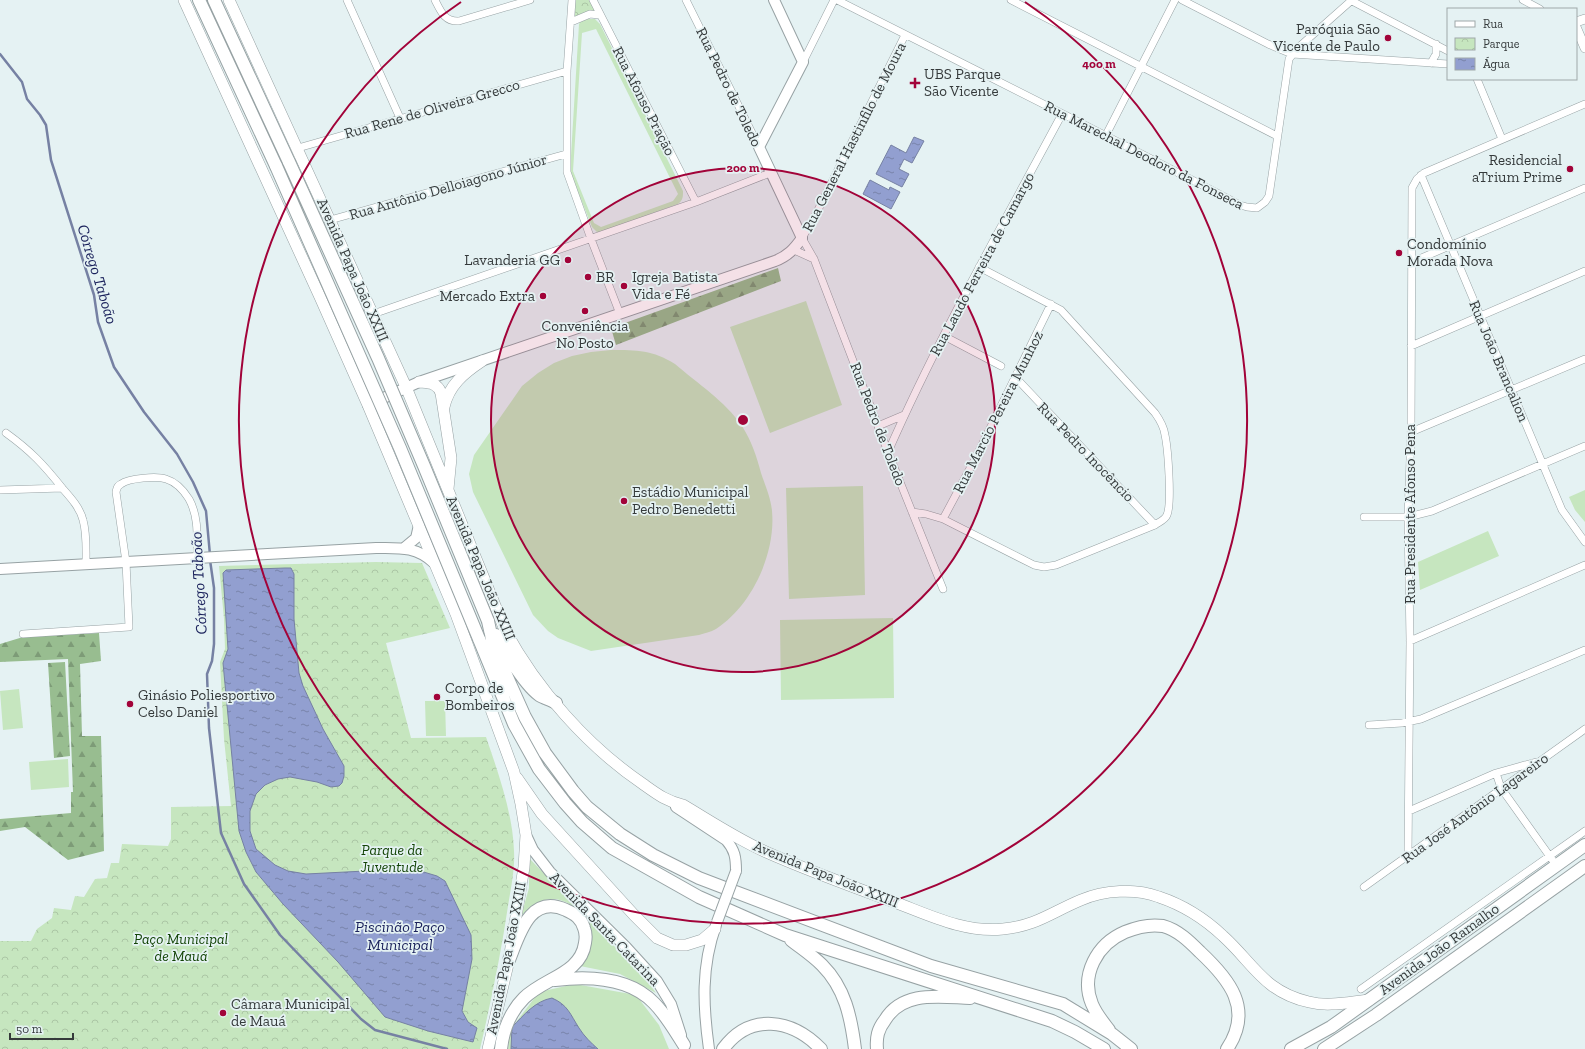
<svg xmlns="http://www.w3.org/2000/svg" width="1585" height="1049" viewBox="0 0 1585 1049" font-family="'Zilla Slab',serif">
<defs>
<pattern id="forest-firs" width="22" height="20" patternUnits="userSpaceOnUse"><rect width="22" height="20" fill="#98bd90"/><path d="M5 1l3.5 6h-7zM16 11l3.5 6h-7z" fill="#7d9b77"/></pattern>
<pattern id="park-crowns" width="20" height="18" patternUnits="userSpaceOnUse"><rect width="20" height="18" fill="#c6e6bf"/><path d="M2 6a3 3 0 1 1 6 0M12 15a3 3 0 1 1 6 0" fill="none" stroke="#abc6a5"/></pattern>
<pattern id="water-ripples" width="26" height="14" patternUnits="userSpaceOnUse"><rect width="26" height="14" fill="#929fd0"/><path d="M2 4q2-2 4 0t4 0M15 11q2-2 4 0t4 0" fill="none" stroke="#7883aa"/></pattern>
</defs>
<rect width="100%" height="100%" fill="#e5f2f3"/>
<path fill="#c6e6bf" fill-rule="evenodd" d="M 588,19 L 595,19 L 600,24 L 683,191 C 683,197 683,200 678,204 L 602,232 L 597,232 L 592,227 L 570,172 L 579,24 L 581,21 ZM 596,29 L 678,194 L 673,201 L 601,227 L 594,223 L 573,171 L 582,33 Z
M 806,301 L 842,405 L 770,433 L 730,327 Z
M 611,350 C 637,350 653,350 675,364 C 697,383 725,401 742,426 C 751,440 757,457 761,473 C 765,485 771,498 772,511 C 776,553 752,606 716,629 C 711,632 704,633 699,635 L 591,651 L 558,638 L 548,631 L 533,615 L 473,492 L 469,474 L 474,455 L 522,386 L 538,373 L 554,363 L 572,356 L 591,352 Z
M 863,486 L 865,595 L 789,599 L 786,488 Z
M 1585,490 L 1585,522 L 1575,510 L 1569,497 Z
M 1488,531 L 1499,556 L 1420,590 L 1418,562 Z
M 893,618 L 894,698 L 781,700 L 780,620 Z
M 19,689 L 23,728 L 3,730 L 0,691 Z
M 425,701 L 445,701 L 446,736 L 426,736 Z
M 68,759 L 69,787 L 31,790 L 29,762 Z
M 529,858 L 646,979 L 656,993 L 620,974 L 580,966 L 584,918 C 580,914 576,908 571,905 C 551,892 535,902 521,916 L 529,888 Z
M 575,984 L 636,995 L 659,1025 L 669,1049 L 508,1049 L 510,1030 L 539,992 Z"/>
<path fill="url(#forest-firs)" d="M 778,268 L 781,281 L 616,345 L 611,328 Z
M 99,633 L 101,661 L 80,664 L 82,736 L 101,736 L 104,851 L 68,860 L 25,827 L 0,831 L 0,819 L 71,813 L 71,792 L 73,792 L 68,659 L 0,662 L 0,644 L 23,637 Z
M 65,662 L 70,756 L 54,758 L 48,663 Z"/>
<path fill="url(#park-crowns)" d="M 574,0 L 591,0 L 595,11 L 572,20 Z
M 376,562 L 422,563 L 450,628 L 386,643 L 411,738 L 486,737 C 498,772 513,814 514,851 C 515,869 511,888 508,906 C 501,954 491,1001 480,1049 L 0,1049 L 0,941 L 31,941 L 37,929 L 52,918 L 54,908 L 71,910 L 75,896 L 84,897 L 95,879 L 107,878 L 111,863 L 119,863 L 122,844 L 168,846 L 171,839 L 171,807 L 231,806 L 224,739 L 220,662 L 225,649 L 224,619 L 219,566 Z"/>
<path fill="url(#water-ripples)" stroke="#7681a3" d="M 914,137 L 924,141 L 912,163 L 904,159 L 899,169 L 909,174 L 902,187 L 876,174 L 891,145 L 906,153 Z
M 870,180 L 889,190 L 890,187 L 900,192 L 891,209 L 863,194 Z
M 285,568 L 291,568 L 294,574 L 294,619 L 299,673 L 303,686 L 323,729 L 344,766 L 344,776 L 342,783 L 339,786 L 331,787 L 317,782 L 290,777 L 278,779 L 265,785 L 256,794 L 250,811 L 250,831 L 256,849 L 275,865 L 288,871 L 306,874 L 405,869 L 417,870 L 437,876 L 445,881 L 471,935 L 472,959 L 462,1011 L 468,1022 L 477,1028 L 473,1042 L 428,1031 L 385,1017 L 338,962 L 283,904 L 256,872 L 246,852 L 239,831 L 223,663 L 228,649 L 223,573 L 226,570 Z
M 552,998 C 568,1005 570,1014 579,1028 C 584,1036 591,1043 598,1049 L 511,1049 L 512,1027 C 524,1015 535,1001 552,998 Z"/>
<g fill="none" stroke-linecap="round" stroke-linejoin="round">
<path stroke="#7681a3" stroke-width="2.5" d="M 0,54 L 22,82 L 27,99 L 40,115 L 46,125 L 51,160 L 94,295 L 98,322 L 114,367 L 144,412 L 177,454 L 193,482 L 206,511 L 210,555
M 210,560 L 214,588 L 214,644 L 212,661 L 207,674 L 209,728 L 221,833 L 244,884 L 280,935 L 361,1019 L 375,1030 L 447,1049"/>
<g stroke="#97a2a4" stroke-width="8">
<path id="minor" d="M 347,0 L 400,118
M 435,0 C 441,12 445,22 459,21 L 530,0
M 572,0 L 567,71 L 567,172 L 591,239 L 620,314
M 593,0 L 696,202
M 686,0 L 759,147
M 837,0 C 971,68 1107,135 1240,205 L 1247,207 L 1257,208 L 1265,202 L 1269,196 L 1289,59 L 1300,46 L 1352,0
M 1011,0 L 1277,136
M 1182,0 L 1268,44 L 1292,54 L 1448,64
M 1350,0 L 1448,51
M 1523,0 L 1540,9
M 571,22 L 590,14 L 599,15
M 905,35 L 812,222 L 802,238 L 814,259 L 888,452 L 943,589
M 803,62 L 834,0
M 1431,63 L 1436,54 L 1436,44
M 1477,79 L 1502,139
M 1106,135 L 1175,0
M 298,148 L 567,71
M 1421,175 L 1562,510 L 1585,542
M 330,220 L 566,154
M 794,250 L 814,259
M 1412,262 L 1585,188
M 373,314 L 696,202 L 770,173
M 944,336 L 1001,366
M 1411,346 L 1585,271
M 1016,378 L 1155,525
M 878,426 L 904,415
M 1411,432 L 1585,359
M 6,433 C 31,451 44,465 63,489 C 71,498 80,508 83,520 C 87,534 86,550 86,564
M 888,452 C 939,336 1002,226 1062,114
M 0,490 L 62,488
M 912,512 L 926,514 L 943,519 L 1034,565 L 1044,567 L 1056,565 L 1155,525 C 1159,522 1165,520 1167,515 C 1172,503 1168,449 1165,435 C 1164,427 1160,420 1155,413 L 1061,310 L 979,267
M 1364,517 L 1408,517 L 1432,511 L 1585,446
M 943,519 L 975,459 L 1051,304
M 23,634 L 129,627 L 126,562 L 116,492 C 117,488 117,486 121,484 C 129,478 157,476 166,479 C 176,482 184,491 189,499 C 199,517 197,538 197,557
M 1410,641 L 1585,565
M 1369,725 L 1402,723 L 1421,719 L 1585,650
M 1496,773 L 1501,788 L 1556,865
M 1409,811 L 1496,773 L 1536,762
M 1408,856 L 1410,641 L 1408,517 L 1411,432 L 1412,188 L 1417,179 L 1424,173 L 1585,104
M 1364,887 L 1585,729
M 1361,989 L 1585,831"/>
</g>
<g stroke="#97a2a4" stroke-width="10">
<path id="tertiary" d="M 1576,22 L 1585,19
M 1576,27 L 1585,48"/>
</g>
<g stroke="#97a2a4" stroke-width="12">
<path id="secondary" d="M 368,405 L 419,382 L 775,261 C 788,256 794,249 802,238 L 759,147 L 803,62 L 774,0
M 404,548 L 416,538 L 419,525
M 0,569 L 376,548 C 399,548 416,546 434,563
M 676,807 L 726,840 C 735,850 736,858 736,871
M 526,835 L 533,850 L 550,872 L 626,947 L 657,981 L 671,1004 L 681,1035
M 709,1049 C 703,1006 701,967 716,925"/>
</g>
<g stroke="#97a2a4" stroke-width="12">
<path id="primary" d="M 184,0 L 320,297 L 368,405 L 456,614 L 514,772 L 521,804 L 526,835 L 524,867 L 509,960 L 488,1049
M 229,0 L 406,387 L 505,630 C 537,689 587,746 643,784 C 657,794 666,801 683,805 C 710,821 737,839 766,852 C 809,871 853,887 897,903 C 931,916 966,933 1003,929 C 1036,926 1052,912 1081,900 C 1104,890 1135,888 1159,897 C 1183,905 1205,919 1223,936 C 1253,963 1264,992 1309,1002 C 1328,1007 1349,1002 1369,1000
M 419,382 C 428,383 437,382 441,393 L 451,458 L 448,489
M 444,407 C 449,385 464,373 482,361
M 517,778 L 542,814 L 634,915 L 657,938 L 673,945 L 686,945 L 702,940 L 715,929"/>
</g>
<g stroke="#97a2a4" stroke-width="14">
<path id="trunk" d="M 199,0 L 276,166
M 214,0 L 289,162
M 488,621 L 493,644 L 503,668 L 525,717 L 545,753 L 573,791 L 587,807 L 620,834 L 653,855 L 699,878 L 733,891 L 931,966 L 1063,1004 L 1112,1034 L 1131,1049
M 496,635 C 506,653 523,683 539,695 C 544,698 551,700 556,703
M 479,639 L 514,724 L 539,769 L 565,803 L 582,822 L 612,848 L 699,897 L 785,935 L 1052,1021 L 1075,1032 L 1104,1049
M 791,940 C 801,948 812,955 822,965 C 845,988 851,1017 855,1049
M 555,980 C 588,976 629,977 654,1003 C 666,1015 675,1031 684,1045
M 1109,1030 C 1103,1022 1096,1014 1092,1004 C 1080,975 1097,944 1125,932 C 1137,927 1150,924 1163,926 C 1178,930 1190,942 1200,952 C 1229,979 1254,1009 1227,1049
M 501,1049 C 503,1030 511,1011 524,998 C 544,978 581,974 585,943 C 586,938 586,933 584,928 C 581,918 575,914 566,910 C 530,893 519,935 509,960
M 723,1049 C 750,1012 792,1019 821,1049
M 877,1049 C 876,1037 878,1029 885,1020 C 903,990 940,997 970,998
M 1291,1049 L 1331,1027 L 1585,845
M 1324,1049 L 1376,1015 L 1585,866"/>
</g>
<use href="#minor" stroke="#fff" stroke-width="7"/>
<use href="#tertiary" stroke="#fff" stroke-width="9"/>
<use href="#secondary" stroke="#fff" stroke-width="10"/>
<use href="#primary" stroke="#fff" stroke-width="11"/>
<use href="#trunk" stroke="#fff" stroke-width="12"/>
<g stroke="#97a2a4" stroke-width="12" stroke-linecap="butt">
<path id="secondary-bridge" d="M 717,922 L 736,871"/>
</g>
<g stroke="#97a2a4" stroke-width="14" stroke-linecap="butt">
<path id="trunk-bridge" d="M 289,162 L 378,358 L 424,466 L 488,621
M 276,166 L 400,448 L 479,639"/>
</g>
<use href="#secondary-bridge" stroke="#fff" stroke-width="10"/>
<use href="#trunk-bridge" stroke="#fff" stroke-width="12"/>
</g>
<circle cx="743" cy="420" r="252" fill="#a20339" fill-opacity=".12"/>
<g fill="none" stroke="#a20339" stroke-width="2">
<circle cx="743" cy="420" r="252"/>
<path d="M1025 2A504 504 0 1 1 461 2"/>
</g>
<g fill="#a20339" stroke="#e5f2f3" stroke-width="1.5">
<circle cx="1388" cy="38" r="4"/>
<path d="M913 77h4v4h4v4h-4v4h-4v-4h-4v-4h4z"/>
<circle cx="1570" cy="169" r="4"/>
<circle cx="1399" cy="253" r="4"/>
<circle cx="568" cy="260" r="4"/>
<circle cx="588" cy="277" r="4"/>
<circle cx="624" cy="286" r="4"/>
<circle cx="543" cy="296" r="4"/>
<circle cx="585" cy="311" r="4"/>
<circle cx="624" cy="501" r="4"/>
<circle cx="437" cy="697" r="4"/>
<circle cx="130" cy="704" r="4"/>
<circle cx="223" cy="1013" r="4"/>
</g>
<g text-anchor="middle" stroke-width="3.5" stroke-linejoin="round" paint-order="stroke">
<g font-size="15" fill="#353a3b" stroke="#e5f2f3" text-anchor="start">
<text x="1380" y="34" text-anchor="end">Paróquia São<tspan x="1380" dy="17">Vicente de Paulo</tspan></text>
<text x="924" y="79">UBS Parque<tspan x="924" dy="17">São Vicente</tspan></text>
<text x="1562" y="165" text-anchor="end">Residencial<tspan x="1562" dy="17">aTrium Prime</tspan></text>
<text x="1407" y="249">Condomínio<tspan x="1407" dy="17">Morada Nova</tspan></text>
<text x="560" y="265" text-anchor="end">Lavanderia GG</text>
<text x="596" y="282">BR</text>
<text x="632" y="282">Igreja Batista<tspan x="632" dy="17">Vida e Fé</tspan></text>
<text x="535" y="301" text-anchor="end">Mercado Extra</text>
<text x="585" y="331" text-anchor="middle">Conveniência<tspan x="585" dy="17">No Posto</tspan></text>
<text x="632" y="497">Estádio Municipal<tspan x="632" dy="17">Pedro Benedetti</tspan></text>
<text x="445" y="693">Corpo de<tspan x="445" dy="17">Bombeiros</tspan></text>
<text x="138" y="700">Ginásio Poliesportivo<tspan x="138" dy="17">Celso Daniel</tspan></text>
<text x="231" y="1009">Câmara Municipal<tspan x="231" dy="17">de Mauá</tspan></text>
</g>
<g font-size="15" fill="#353a3b" stroke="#e5f2f3">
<text transform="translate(729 87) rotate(64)" y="5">Rua Pedro de Toledo</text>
<text transform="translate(644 101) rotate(63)" y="5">Rua Afonso Pração</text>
<text transform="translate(432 109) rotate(-16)" y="5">Rua Rene de Oliveira Grecco</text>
<text transform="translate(854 137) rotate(-63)" y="5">Rua General Hastinfilo de Moura</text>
<text transform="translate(1144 155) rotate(27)" y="5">Rua Marechal Deodoro da Fonseca</text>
<text transform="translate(448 187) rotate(-16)" y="5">Rua Antônio Delloiagono Júnior</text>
<text transform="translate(982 264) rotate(-62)" y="5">Rua Laudo Ferreira de Camargo</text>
<text transform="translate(353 270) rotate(66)" y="5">Avenida Papa João XXIII</text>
<text transform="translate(1499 361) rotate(67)" y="5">Rua João Brancalion</text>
<text transform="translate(998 412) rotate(-63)" y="5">Rua Marcio Pereira Munhoz</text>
<text transform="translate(878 424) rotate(69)" y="5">Rua Pedro de Toledo</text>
<text transform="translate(1086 452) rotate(46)" y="5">Rua Pedro Inocêncio</text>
<text transform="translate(1410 514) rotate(-90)" y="5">Rua Presidente Afonso Pena</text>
<text transform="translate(481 568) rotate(67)" y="5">Avenida Papa João XXIII</text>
<text transform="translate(1475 808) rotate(-36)" y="5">Rua José Antônio Lagareiro</text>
<text transform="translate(826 874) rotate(22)" y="5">Avenida Papa João XXIII</text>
<text transform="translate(605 929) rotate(46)" y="5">Avenida Santa Catarina</text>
<text transform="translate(1439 949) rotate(-36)" y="5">Avenida João Ramalho</text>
<text transform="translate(506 958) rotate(-79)" y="5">Avenida Papa João XXIII</text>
</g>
<g font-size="15" font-style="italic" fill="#134406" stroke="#e5f2f3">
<text x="392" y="855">Parque da<tspan x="392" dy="17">Juventude</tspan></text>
<text x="181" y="944">Paço Municipal<tspan x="181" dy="17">de Mauá</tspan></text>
</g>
<g font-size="16" font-style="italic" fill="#1a215b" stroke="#e5f2f3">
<text transform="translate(98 274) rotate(73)" y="6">Córrego Taboão</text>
<text transform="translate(198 583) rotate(-93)" y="6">Córrego Taboão</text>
<text x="400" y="932">Piscinão Paço<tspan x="400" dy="18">Municipal</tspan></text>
</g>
</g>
<circle cx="743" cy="420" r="6" fill="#a20339" stroke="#e5f2f3" stroke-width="2"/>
<g font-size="12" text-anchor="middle" font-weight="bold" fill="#a20339" stroke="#e5f2f3" stroke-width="3.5" stroke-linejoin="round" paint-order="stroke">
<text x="1099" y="68">400 m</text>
<text x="743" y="172">200 m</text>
</g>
<rect x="1447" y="8" width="130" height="72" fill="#e5f2f3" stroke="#9fa8a9"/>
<rect x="1455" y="21" width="20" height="6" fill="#ffffff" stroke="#9fa8a9"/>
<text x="1483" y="28" font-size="12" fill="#353a3b">Rua</text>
<rect x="1455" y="38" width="20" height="12" fill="url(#park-crowns)" stroke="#9fa8a9"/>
<text x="1483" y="48" font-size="12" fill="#353a3b">Parque</text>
<rect x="1455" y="58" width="20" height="12" fill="url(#water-ripples)" stroke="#9fa8a9"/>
<text x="1483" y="68" font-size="12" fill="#353a3b">Água</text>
<path d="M10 1033v6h63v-6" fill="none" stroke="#353a3b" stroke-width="2"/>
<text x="16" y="1033" font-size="12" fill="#353a3b" stroke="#e5f2f3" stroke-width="3" paint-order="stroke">50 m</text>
</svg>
